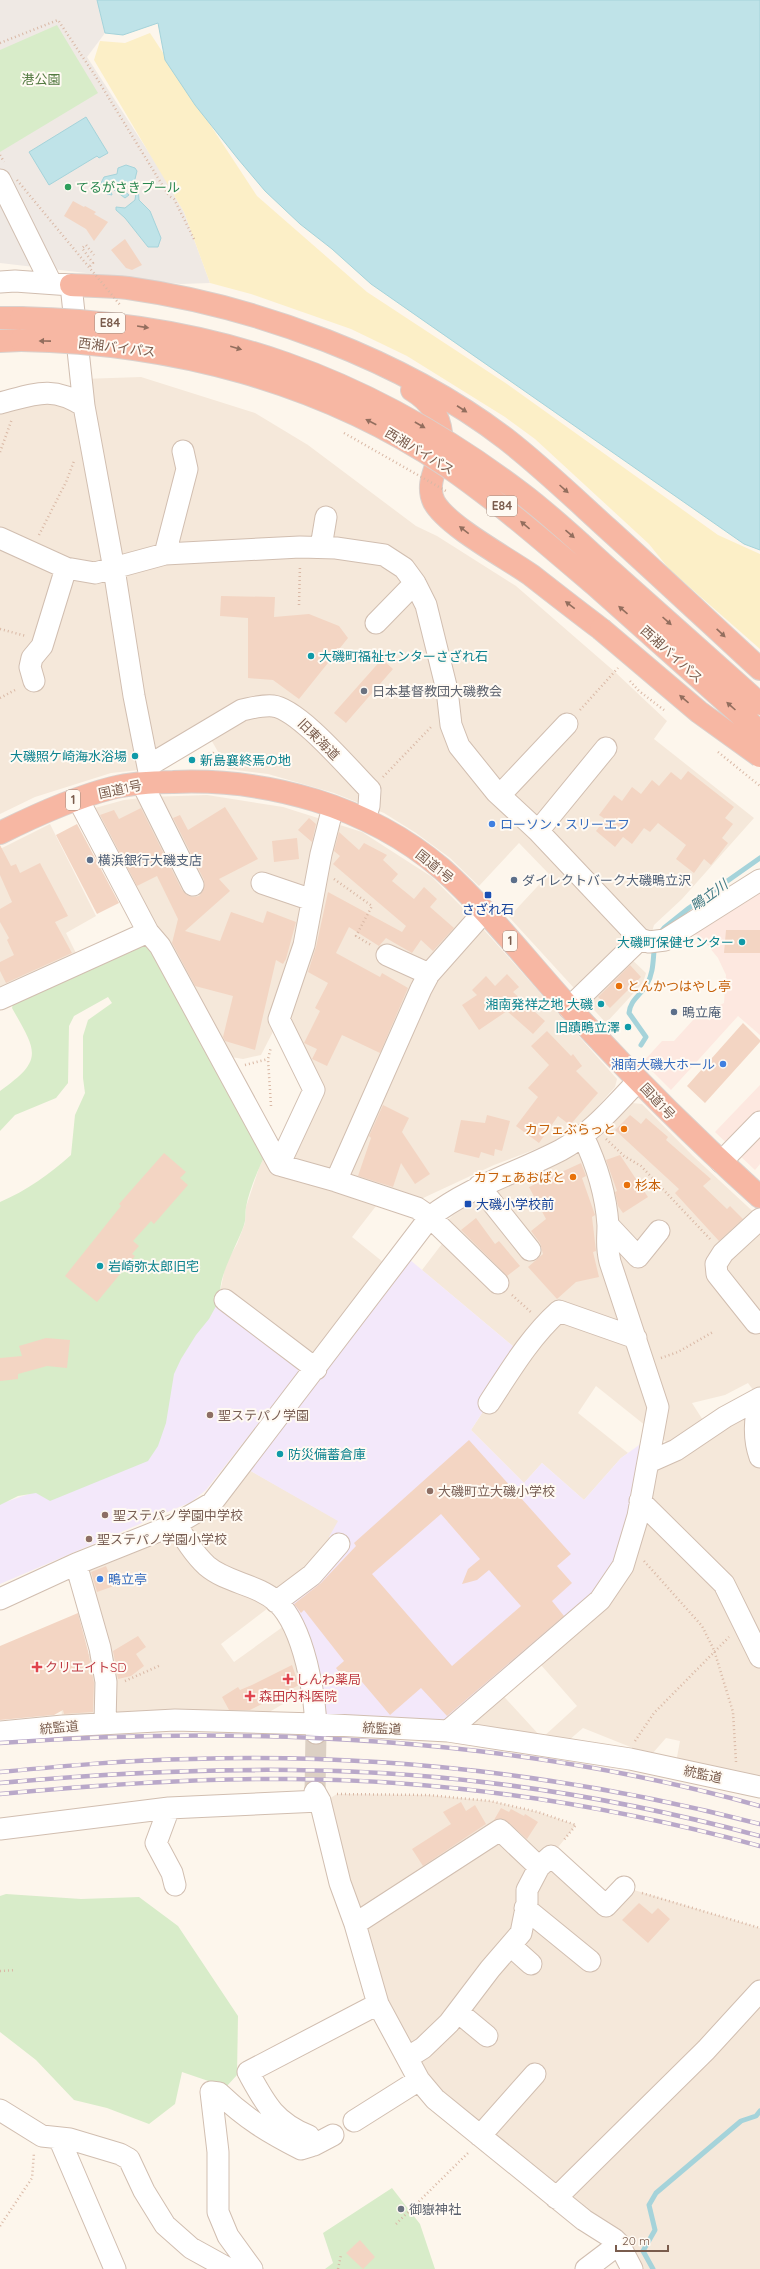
<svg xmlns="http://www.w3.org/2000/svg" width="760" height="2269" viewBox="0 0 760 2269" font-family="Quicksand,'Noto Sans JP',sans-serif">
<rect width="100%" height="100%" fill="#fdf6ec"/>
<path fill="#f5e8da" fill-rule="evenodd" d="M 141,377 L 255,413 L 308,445 L 416,526 L 437,536 L 516,586 L 615,672 L 667,721 L 654,739 L 754,818 L 682,899 L 654,925 L 649,942 L 626,954 L 646,973 L 643,983 L 606,1023 L 509,917 L 549,874 L 519,843 L 479,886 L 450,858 L 416,833 L 384,813 L 334,793 L 268,774 L 228,769 L 206,731 L 148,769 L 111,773 L 35,797 L 0,814 L 0,403 L 69,396 L 82,379 Z
M 207,795 L 283,807 L 362,832 L 432,877 L 476,921 L 617,1079 L 615,1087 L 582,1124 L 549,1144 L 494,1165 L 421,1199 L 383,1197 L 352,1237 L 383,1262 L 308,1363 L 220,1292 L 226,1263 L 237,1244 L 245,1223 L 246,1207 L 259,1168 L 269,1147 L 279,1165 L 314,1089 L 279,1020 L 261,1055 L 243,1059 L 219,1055 L 84,811 L 124,800 L 149,797 Z
M 50,824 L 96,916 L 66,933 L 80,961 L 0,999 L 0,849 Z
M 632,1103 L 642,1104 L 693,1156 L 760,1218 L 760,1787 L 675,1768 L 680,1741 L 666,1738 L 645,1762 L 630,1759 L 633,1748 L 583,1728 L 561,1747 L 448,1731 L 497,1689 L 542,1738 L 577,1706 L 534,1657 L 649,1462 L 676,1450 L 596,1386 L 578,1413 L 628,1453 L 621,1458 L 584,1500 L 542,1463 L 524,1483 L 471,1430 L 521,1353 L 422,1270 L 448,1236 L 440,1228 L 453,1215 L 487,1195 L 588,1147 ZM 748,1383 L 759,1398 L 708,1428 L 692,1403 L 725,1395 Z
M 242,1466 L 339,1521 L 339,1544 L 276,1602 L 221,1644 L 234,1662 L 291,1621 L 311,1688 L 252,1722 L 63,1726 L 61,1706 L 72,1657 L 100,1652 L 76,1564 L 176,1524 Z
M 337,1794 L 428,1795 L 490,1801 L 538,1812 L 576,1825 L 551,1856 L 606,1905 L 624,1887 L 760,1928 L 760,2269 L 632,2269 L 435,2099 L 378,2004 L 327,1800 Z"/>
<path fill="#fde8e0" d="M 760,880 L 760,1035 L 738,1016 L 671,1090 L 643,1062 L 662,1041 L 674,1041 L 694,1019 L 724,1003 L 726,975 L 718,958 L 701,937 L 681,929 Z
M 760,1085 L 760,1164 L 755,1170 L 715,1132 Z"/>
<path fill="#efe9e4" d="M 0,0 L 97,0 L 105,33 L 87,57 L 157,165 L 184,212 L 210,283 L 181,284 L 0,263 Z"/>
<path fill="#f3e8fa" d="M 403,1254 L 521,1353 L 471,1430 L 524,1483 L 542,1463 L 584,1500 L 621,1458 L 653,1435 L 623,1566 L 448,1731 L 316,1724 L 276,1602 L 339,1544 L 329,1537 L 338,1521 L 242,1466 Z
M 213,1302 L 298,1362 L 298,1373 L 206,1490 L 191,1502 L 0,1584 L 0,1504 L 139,1456 L 174,1355 Z"/>
<path fill="#d8ecc9" d="M 57,25 L 98,93 L 0,152 L 0,50 Z
M 148,932 L 269,1147 C 260,1165 250,1187 246,1207 C 245,1213 246,1220 244,1225 C 238,1244 216,1279 221,1297 L 209,1319 L 196,1335 L 181,1359 L 174,1374 L 166,1423 L 158,1446 L 148,1461 L 50,1501 L 36,1493 L 18,1496 L 0,1505 L 0,1202 C 26,1191 50,1174 71,1155 L 75,1115 L 85,1093 L 83,1078 L 83,1036 L 88,1020 L 112,1003 L 108,997 L 74,1016 L 69,1026 L 68,1083 L 56,1098 L 15,1115 L 0,1131 L 0,1091 C 44,1060 37,1052 12,1008 L 16,991 Z
M 6,1894 L 81,1899 L 139,1897 L 178,1926 L 238,2016 L 237,2075 L 226,2087 L 182,2072 L 175,2104 L 149,2124 L 107,2108 L 74,2100 L 36,2060 L 0,2032 L 0,1896 Z
M 392,2188 L 420,2224 L 435,2269 L 325,2269 L 333,2263 L 323,2233 Z"/>
<path fill="#fcefc7" d="M 150,33 L 257,196 L 367,292 L 507,384 L 718,535 L 760,554 L 760,649 L 669,569 L 649,544 L 535,439 L 505,417 L 407,356 L 351,329 L 251,294 L 210,283 L 184,212 L 94,60 L 100,41 L 125,43 Z"/>
<path fill="#bfe3e8" stroke="#a5d3da" d="M 97,0 L 760,0 L 760,550 L 744,544 L 371,284 L 332,249 L 300,224 L 265,191 L 238,159 L 195,105 L 165,60 L 158,23 L 123,35 L 105,33 Z
M 86,117 L 108,153 L 99,158 L 97,156 L 49,185 L 29,152 Z
M 126,165 L 135,168 L 137,171 L 134,183 L 138,186 L 139,200 L 150,211 L 161,238 L 158,247 L 148,247 L 125,218 L 116,210 L 116,207 L 125,208 L 135,200 L 136,193 L 134,187 L 120,182 L 117,185 L 129,195 L 125,198 L 113,189 L 111,191 L 112,195 L 107,194 L 102,188 L 101,183 L 104,177 L 117,174 L 118,168 Z"/>
<g fill="none" stroke-linecap="round" stroke-linejoin="round">
<path stroke="#a5d3da" stroke-width="5" d="M 659,934 L 664,928 L 689,908 L 760,858
M 641,1045 L 646,1037 L 629,1013 C 630,1000 641,995 647,984 C 653,974 653,962 654,951
M 653,2269 L 643,2251 L 655,2230 L 649,2205 L 656,2193 L 741,2121 L 756,2116 L 760,2111"/>
</g>
<path fill="#f3d5c3" fill-rule="evenodd" d="M 73,201 L 84,207 L 85,206 L 96,212 L 94,214 L 108,222 L 94,241 L 86,229 L 64,216 Z
M 125,239 L 142,265 L 132,270 L 126,268 L 111,250 Z
M 221,596 L 275,597 L 274,617 L 309,614 L 339,626 L 348,638 L 299,699 L 273,680 L 248,678 L 248,618 L 220,616 Z
M 382,659 L 393,669 L 346,723 L 334,713 Z
M 688,771 L 734,807 L 725,818 L 733,824 L 722,838 L 728,843 L 711,865 L 704,859 L 694,873 L 676,859 L 686,845 L 658,823 L 650,832 L 644,828 L 632,844 L 623,837 L 615,847 L 596,831 L 605,819 L 599,815 L 614,795 L 622,801 L 632,787 L 641,794 L 652,780 L 659,786 L 671,772 L 681,780 Z
M 225,807 L 258,859 L 219,879 L 230,891 L 185,931 L 220,941 L 231,912 L 263,923 L 267,911 L 296,922 L 286,959 L 283,964 L 276,960 L 255,1050 L 225,1041 L 223,1037 L 233,996 L 195,986 L 172,943 L 178,919 L 157,876 L 137,886 L 100,815 L 114,810 L 119,819 L 141,808 L 182,890 L 187,895 L 193,897 L 199,896 L 203,891 L 204,880 L 173,818 L 180,815 L 188,830 Z
M 309,818 L 316,824 L 312,842 L 298,830 Z
M 77,824 L 119,903 L 97,914 L 56,835 Z
M 339,832 L 359,850 L 364,843 L 387,855 L 383,860 L 398,874 L 392,881 L 414,899 L 424,887 L 437,899 L 430,907 L 454,928 L 433,951 L 421,940 L 412,953 L 386,938 L 379,946 L 349,927 L 336,953 L 380,977 L 382,973 L 408,988 L 380,1053 L 342,1035 L 327,1066 L 312,1059 L 317,1049 L 304,1043 L 320,1011 L 315,1008 L 328,983 L 308,972 L 316,947 L 328,892 L 402,932 L 406,926 L 333,864 L 340,856 L 334,851 Z
M 297,838 L 299,859 L 274,862 L 272,841 Z
M 0,845 L 11,866 L 16,864 L 20,873 L 40,863 L 68,916 L 55,922 L 72,953 L 6,983 L 0,971 L 0,962 L 14,955 L 7,940 L 9,938 L 0,922 L 0,909 L 12,902 L 0,875 Z
M 726,930 L 760,930 L 760,953 L 724,953 Z
M 630,965 L 641,977 L 610,1008 L 598,997 Z
M 507,974 L 519,987 L 513,992 L 545,1021 L 533,1034 L 507,1011 L 479,1030 L 462,1005 L 477,995 L 472,990 L 486,976 L 495,986 Z
M 743,1023 L 760,1040 L 760,1042 L 705,1103 L 687,1086 Z
M 547,1031 L 571,1056 L 573,1054 L 582,1066 L 576,1071 L 598,1093 L 570,1125 L 558,1116 L 539,1143 L 516,1126 L 538,1097 L 528,1088 L 549,1065 L 531,1046 Z
M 383,1105 L 409,1118 L 402,1132 L 430,1174 L 415,1184 L 401,1163 L 393,1187 L 358,1176 L 371,1138 L 369,1136 Z
M 487,1115 L 510,1121 L 502,1151 L 495,1149 L 494,1156 L 481,1152 L 479,1158 L 454,1152 L 461,1120 L 485,1123 Z
M 630,1115 L 641,1124 L 646,1118 L 668,1137 L 666,1140 L 711,1179 L 703,1186 L 727,1209 L 730,1206 L 743,1219 L 719,1241 L 675,1193 L 679,1189 L 615,1130 Z
M 164,1153 L 186,1172 L 180,1178 L 188,1185 L 154,1224 L 151,1221 L 133,1241 L 139,1246 L 132,1254 L 135,1256 L 97,1302 L 65,1276 L 121,1206 L 119,1204 Z
M 620,1155 L 648,1197 L 623,1213 L 618,1206 L 615,1192 L 617,1191 L 606,1160 Z
M 581,1163 L 586,1176 L 582,1178 L 595,1215 L 592,1217 L 596,1251 L 593,1252 L 599,1277 L 576,1282 L 557,1299 L 528,1267 L 543,1254 L 540,1243 L 531,1231 L 546,1219 L 529,1187 Z
M 476,1218 L 495,1244 L 499,1241 L 520,1266 L 507,1276 L 461,1230 Z
M 46,1338 L 70,1340 L 67,1368 L 47,1366 L 18,1374 L 18,1379 L 0,1381 L 0,1358 L 22,1356 L 19,1346 Z
M 469,1440 L 571,1554 L 557,1566 L 572,1583 L 552,1601 L 564,1616 L 447,1716 L 421,1688 L 390,1715 L 357,1676 L 348,1684 L 336,1668 L 344,1661 L 304,1610 L 301,1613 L 294,1604 L 321,1583 L 356,1546 L 354,1543 ZM 441,1514 L 480,1559 L 468,1569 L 462,1584 L 477,1580 L 489,1570 L 521,1606 L 452,1666 L 372,1574 Z
M 106,1566 L 114,1586 L 97,1592 L 91,1572 Z
M 78,1613 L 88,1651 L 94,1683 L 93,1712 L 64,1714 L 63,1710 L 54,1715 L 0,1720 L 0,1646 Z
M 138,1636 L 146,1647 L 136,1654 L 144,1666 L 131,1676 L 118,1679 L 113,1651 Z
M 292,1665 L 299,1685 L 250,1710 L 229,1710 L 222,1697 L 238,1687 L 240,1690 L 252,1685 Z
M 461,1802 L 466,1811 L 475,1805 L 486,1824 L 423,1866 L 412,1849 L 451,1824 L 443,1812 Z
M 501,1808 L 509,1812 L 511,1809 L 524,1816 L 525,1814 L 538,1822 L 527,1839 L 504,1819 L 494,1820 Z
M 639,1903 L 652,1914 L 658,1908 L 670,1919 L 648,1943 L 622,1920 Z
M 360,2240 L 375,2257 L 363,2269 L 346,2253 Z"/>
<g fill="none" stroke-linecap="round" stroke-linejoin="round">
<path stroke="#dcd0c4" stroke-width="21" stroke-dasharray="21 10" stroke-linecap="butt" d="M 315,1792 L 316,1733"/>
<g stroke="#d1beb0" stroke-width="23">
<path id="minor" d="M 0,180 L 51,283
M 0,282 L 15,281 L 71,285 L 84,406 L 114,569 L 134,696 L 151,782
M 0,403 C 35,394 52,385 84,406
M 0,538 L 66,568 L 95,573 L 165,554 L 300,547 L 336,548 L 384,555 L 404,568 L 415,583 L 426,605 L 447,690 L 451,725 L 459,746 L 496,792 L 538,831 L 640,939 L 569,1008
M 321,547 L 326,517
M 165,554 L 187,469 L 183,451
M 376,623 L 415,583
M 34,681 L 30,667 L 32,658 L 42,646 L 66,568
M 148,766 L 242,710 C 252,708 262,705 273,706 C 299,709 350,770 370,790 L 369,806 L 365,819
M 142,783 L 193,885
M 500,795 L 567,724
M 78,799 L 148,932 L 160,946 L 279,1165 L 336,1181 L 417,1208 L 430,1217 L 498,1283
M 538,831 L 606,748
M 262,883 L 312,900
M 640,939 L 649,942 L 665,940 L 760,880
M 387,955 L 429,974
M 0,999 L 148,932
M 721,1162 L 760,1122
M 279,1165 L 314,1090 L 279,1019 L 304,945 L 321,854 L 333,807
M 336,1181 L 421,989 L 429,974 L 484,912
M 479,1186 L 530,1250
M 608,1225 L 638,1257 L 659,1231
M 225,1300 L 316,1369
M 756,1323 L 717,1274 L 716,1264 L 723,1253 L 760,1219
M 759,1399 C 755,1419 753,1438 760,1457
M 489,1403 C 510,1371 530,1337 559,1311 L 636,1338
M 649,1462 L 676,1450 L 725,1417 L 760,1398
M 640,1501 L 724,1584 L 760,1657
M 176,1524 C 185,1539 194,1554 207,1566 C 227,1583 257,1584 277,1602 C 304,1627 316,1697 316,1733
M 76,1564 L 100,1648 L 106,1682 L 105,1723
M 0,1599 L 76,1564 L 176,1524 L 212,1503 L 430,1217 C 470,1186 517,1173 561,1150 C 591,1134 615,1105 638,1081
M 276,1602 L 312,1575 L 339,1544
M 448,1731 L 600,1600 L 623,1566 L 638,1516 L 658,1407 L 610,1262 C 606,1246 608,1240 608,1225 C 606,1195 596,1163 583,1136
M 0,1732 L 63,1726 L 175,1720 L 316,1724 L 448,1731 L 630,1759 L 760,1787
M 315,1792 L 320,1801 L 340,1883 L 355,1924 L 378,2004 L 419,2080 L 435,2099 L 584,2220 L 614,2239 L 619,2244 L 632,2269
M 169,1808 L 156,1843 L 172,1873 L 175,1885
M 0,1829 L 169,1808 L 320,1801
M 525,1908 L 590,1961
M 355,1924 L 500,1830 L 539,1867
M 511,1946 L 531,1964
M 458,2012 L 487,2036
M 407,2058 L 423,2048 L 449,2023 L 490,1969 L 521,1933 L 527,1903 L 527,1890 L 539,1867 L 551,1856 L 606,1906 L 624,1887
M 0,2110 L 42,2136 L 70,2139 L 120,2154 L 129,2159 L 144,2191 L 165,2225 L 191,2248 L 229,2269
M 354,2121 L 419,2080
M 480,2136 L 535,2074
M 59,2138 L 115,2269
M 314,2145 L 333,2135
M 556,2198 L 706,2050 L 760,1991
M 252,2269 L 228,2236 L 218,2212 L 218,2152 L 211,2092 L 219,2093 C 246,2119 268,2132 301,2149 L 314,2145 L 309,2136 C 274,2122 265,2103 248,2072 L 378,2004
M 586,2269 L 619,2244"/>
</g>
<g stroke="#dad1cd" stroke-width="24">
<path id="highway" d="M 71,285 C 90,286 109,286 128,288 C 256,306 403,360 506,439 C 542,467 574,498 607,528 C 659,575 709,622 760,669
M 0,318 L 21,318
M 0,341 L 21,340
M 412,390 C 434,403 444,424 441,449 C 438,467 425,483 434,502 C 447,526 507,558 531,575 C 554,593 577,611 601,629
M 0,833 C 36,815 73,798 112,788 C 132,783 153,782 173,782 C 268,778 368,806 442,869 C 488,910 527,961 568,1006 C 629,1073 693,1137 760,1197"/>
</g>
<path stroke="#d9b8a5" stroke-width="2.5" stroke-dasharray="1 3" stroke-linecap="butt" d="M 0,43 L 58,20 L 96,77 L 169,196 L 174,199 L 194,239
M 0,155 L 4,162
M 90,266 L 93,263 L 82,248 L 86,245 L 94,255
M 0,452 L 12,419
M 39,535 L 66,482 L 74,461
M 299,605 L 300,565
M 0,629 L 26,636
M 630,681 L 639,691 L 664,710
M 0,698 L 17,689
M 580,710 L 618,668
M 718,752 L 760,786
M 205,755 L 213,753 L 217,763
M 383,777 L 432,726
M 334,879 L 372,906 L 356,936 L 371,945
M 245,1065 L 268,1059
M 271,1106 L 268,1059 L 271,1047
M 606,1139 L 624,1156 L 641,1166 L 710,1239
M 512,1295 L 532,1313
M 661,1358 L 678,1352 L 713,1332
M 644,1561 L 702,1626 L 714,1650 L 733,1712 L 736,1762
M 125,1681 L 161,1665
M 635,1741 L 654,1713 L 729,1637
M 337,1794 L 428,1795 L 490,1801 L 538,1812 L 576,1825 L 563,1841
M 642,1893 L 760,1928
M 0,1971 L 15,1970
M 396,2224 L 470,2151
M 0,2226 L 32,2178 L 34,2153
M 338,2269 L 341,2255"/>
<use href="#minor" stroke="#fff" stroke-width="21"/>
<use href="#highway" stroke="#f7b7a3" stroke-width="22"/>
<g stroke="#b9a8c9" stroke-width="4.5">
<path id="rail" d="M 0,1743 C 254,1725 514,1737 760,1806
M 0,1772 C 64,1766 128,1760 192,1759 C 383,1753 575,1776 760,1824
M 0,1783 C 97,1774 195,1769 292,1770 C 450,1771 608,1795 760,1836
M 0,1794 C 97,1785 194,1778 292,1779 C 450,1780 608,1805 760,1846"/>
</g>
<use href="#rail" stroke="#fffaf3" stroke-width="3" stroke-dasharray="9" stroke-linecap="butt"/>
<g stroke="#dad1cd" stroke-width="24" stroke-linecap="butt">
<path id="highway-bridge" d="M 21,318 C 212,322 368,377 521,493 C 553,517 582,545 612,572 C 661,616 711,660 760,704
M 21,340 C 172,343 320,381 447,466 C 499,502 547,544 595,585 C 650,634 705,683 760,732
M 601,629 L 699,712 L 760,756"/>
</g>
<path stroke="#d9b8a5" stroke-width="2.5" stroke-dasharray="1 3" stroke-linecap="butt" d="M 17,180 L 121,306
M 344,433 L 446,491"/>
<use href="#highway-bridge" stroke="#f7b7a3" stroke-width="22"/>
</g>
<defs><path id="oneway-solid" d="M-6-.8H1V-3.2L6.5 0L1 3.2V.8H-6Z"/></defs>
<g fill="#936e5e">
<use href="#oneway-solid" transform="translate(143 327) rotate(9)"/>
<use href="#oneway-solid" transform="translate(45 341) rotate(-179)"/>
<use href="#oneway-solid" transform="translate(236 348) rotate(16)"/>
<use href="#oneway-solid" transform="translate(462 409) rotate(33)"/>
<use href="#oneway-solid" transform="translate(371 422) rotate(-153)"/>
<use href="#oneway-solid" transform="translate(420 425) rotate(30)"/>
<use href="#oneway-solid" transform="translate(564 489) rotate(42)"/>
<use href="#oneway-solid" transform="translate(525 525) rotate(-140)"/>
<use href="#oneway-solid" transform="translate(464 530) rotate(-142)"/>
<use href="#oneway-solid" transform="translate(570 534) rotate(41)"/>
<use href="#oneway-solid" transform="translate(570 605) rotate(-143)"/>
<use href="#oneway-solid" transform="translate(623 610) rotate(-139)"/>
<use href="#oneway-solid" transform="translate(667 621) rotate(42)"/>
<use href="#oneway-solid" transform="translate(721 633) rotate(43)"/>
<use href="#oneway-solid" transform="translate(684 699) rotate(-140)"/>
<use href="#oneway-solid" transform="translate(731 706) rotate(-138)"/>
</g>
<circle fill="#2e9e5b" stroke="#fffaf3" stroke-width="1.5" cx="68" cy="187" r="4"/>
<g fill="#0f9aa8" stroke="#fffaf3" stroke-width="1.5">
<circle cx="311" cy="656" r="4"/>
<circle cx="135" cy="756" r="4"/>
<circle cx="192" cy="760" r="4"/>
<circle cx="742" cy="942" r="4"/>
<circle cx="601" cy="1004" r="4"/>
<circle cx="628" cy="1027" r="4"/>
<circle cx="100" cy="1266" r="4"/>
<circle cx="280" cy="1454" r="4"/>
</g>
<g fill="#6b7280" stroke="#fffaf3" stroke-width="1.5">
<circle cx="364" cy="691" r="4"/>
<circle cx="401" cy="2209" r="4"/>
</g>
<g fill="#3f7fe0" stroke="#fffaf3" stroke-width="1.5">
<circle cx="492" cy="824" r="4"/>
<circle cx="723" cy="1064" r="4"/>
<circle cx="100" cy="1579" r="4"/>
</g>
<g fill="#5c6f8a" stroke="#fffaf3" stroke-width="1.5">
<circle cx="90" cy="860" r="4"/>
<circle cx="514" cy="880" r="4"/>
<circle cx="674" cy="1012" r="4"/>
</g>
<g fill="#1a4fb4" stroke="#fffaf3" stroke-width="1.5">
<rect x="484" y="891" width="8" height="8" rx="2"/>
<rect x="464" y="1200" width="8" height="8" rx="2"/>
</g>
<g fill="#e8710a" stroke="#fffaf3" stroke-width="1.5">
<circle cx="619" cy="986" r="4"/>
<circle cx="624" cy="1129" r="4"/>
<circle cx="573" cy="1177" r="4"/>
<circle cx="627" cy="1185" r="4"/>
</g>
<g fill="#8d6e63" stroke="#fffaf3" stroke-width="1.5">
<circle cx="210" cy="1415" r="4"/>
<circle cx="430" cy="1491" r="4"/>
<circle cx="105" cy="1515" r="4"/>
<circle cx="89" cy="1539" r="4"/>
</g>
<g fill="#e0444e" stroke="#fffaf3" stroke-width="1.5">
<path d="M35 1661h4v4h4v4h-4v4h-4v-4h-4v-4h4z"/>
<path d="M286 1673h4v4h4v4h-4v4h-4v-4h-4v-4h4z"/>
<path d="M248 1690h4v4h4v4h-4v4h-4v-4h-4v-4h4z"/>
</g>
<g text-anchor="middle" stroke-width="4" stroke-linejoin="round" paint-order="stroke">
<g fill="#fffaf3" stroke="#a28b7f" stroke-width="1">
<rect x="95" y="313" width="30" height="20" rx="3"/>
<rect x="487" y="496" width="30" height="20" rx="3"/>
<rect x="66" y="790" width="14" height="20" rx="3"/>
<rect x="503" y="931" width="14" height="20" rx="3"/>
</g>
<g font-size="12" font-weight="bold" fill="#7a5c4d">
<text x="110" y="327">E84</text>
<text x="502" y="510">E84</text>
<text x="73" y="804">1</text>
<text x="510" y="945">1</text>
</g>
<g font-size="13" fill="#537a41" stroke="#fffaf3">
<text x="41" y="84">港公園</text>
</g>
<g font-size="13" fill="#27864d" stroke="#fffaf3" text-anchor="start">
<text x="76" y="192">てるがさきプール</text>
</g>
<g font-size="13" fill="#7a5c4d" stroke="#fffaf3">
<text transform="translate(117 347) rotate(7)" y="5">西湘バイパス</text>
<text transform="translate(420 451) rotate(31)" y="5">西湘バイパス</text>
<text transform="translate(672 654) rotate(42)" y="5">西湘バイパス</text>
<text transform="translate(319 739) rotate(45)" y="5">旧東海道</text>
<text transform="translate(120 789) rotate(-12)" y="5">国道1号</text>
<text transform="translate(435 866) rotate(39)" y="5">国道1号</text>
<text transform="translate(658 1101) rotate(47)" y="5">国道1号</text>
<text transform="translate(59 1727) rotate(-5)" y="5">統監道</text>
<text transform="translate(382 1728) rotate(3)" y="5">統監道</text>
<text transform="translate(703 1774) rotate(12)" y="5">統監道</text>
</g>
<g font-size="13" fill="#0d838f" stroke="#fffaf3" text-anchor="start">
<text x="319" y="661">大磯町福祉センターさざれ石</text>
<text x="127" y="761" text-anchor="end">大磯照ケ崎海水浴場</text>
<text x="200" y="765">新島襄終焉の地</text>
<text x="734" y="947" text-anchor="end">大磯町保健センター</text>
<text x="593" y="1009" text-anchor="end">湘南発祥之地 大磯</text>
<text x="620" y="1032" text-anchor="end">旧蹟鴫立澤</text>
<text x="108" y="1271">岩崎弥太郎旧宅</text>
<text x="288" y="1459">防災備蓄倉庫</text>
</g>
<g font-size="13" fill="#5b616d" stroke="#fffaf3" text-anchor="start">
<text x="372" y="696">日本基督教団大磯教会</text>
<text x="409" y="2214">御嶽神社</text>
</g>
<g font-size="13" fill="#366cbe" stroke="#fffaf3" text-anchor="start">
<text x="500" y="829">ローソン・スリーエフ</text>
<text x="715" y="1069" text-anchor="end">湘南大磯大ホール</text>
<text x="108" y="1584">鴫立亭</text>
</g>
<g font-size="13" fill="#4e5e75" stroke="#fffaf3" text-anchor="start">
<text x="98" y="865">横浜銀行大磯支店</text>
<text x="522" y="885">ダイレクトバーク大磯鴫立沢</text>
<text x="682" y="1017">鴫立庵</text>
</g>
<g font-size="13" fill="#164399" stroke="#fffaf3">
<text x="488" y="914">さざれ石</text>
<text x="476" y="1209" text-anchor="start">大磯小学校前</text>
</g>
<g font-size="13" fill="#c56008" stroke="#fffaf3" text-anchor="start">
<text x="627" y="991">とんかつはやし亭</text>
<text x="616" y="1134" text-anchor="end">カフェぶらっと</text>
<text x="565" y="1182" text-anchor="end">カフェあおばと</text>
<text x="635" y="1190">杉本</text>
</g>
<g font-size="13" fill="#785e54" stroke="#fffaf3" text-anchor="start">
<text x="218" y="1420">聖ステパノ学園</text>
<text x="438" y="1496">大磯町立大磯小学校</text>
<text x="113" y="1520">聖ステパノ学園中学校</text>
<text x="97" y="1544">聖ステパノ学園小学校</text>
</g>
<g font-size="13" fill="#be3a42" stroke="#fffaf3" text-anchor="start">
<text x="45" y="1672">クリエイトSD</text>
<text x="296" y="1684">しんわ薬局</text>
<text x="259" y="1701">森田内科医院</text>
</g>
<g font-size="14" font-style="italic" fill="#437c86" stroke="#fffaf3">
<text transform="translate(709 895) rotate(-36)" y="5">鴫立川</text>
</g>
</g>
<path d="M616 2245v6h52v-6" fill="none" stroke="#7a5c4d" stroke-width="2"/>
<text x="622" y="2245" font-size="12" fill="#7a5c4d" stroke="#fffaf3" stroke-width="3" paint-order="stroke">20 m</text>
</svg>
